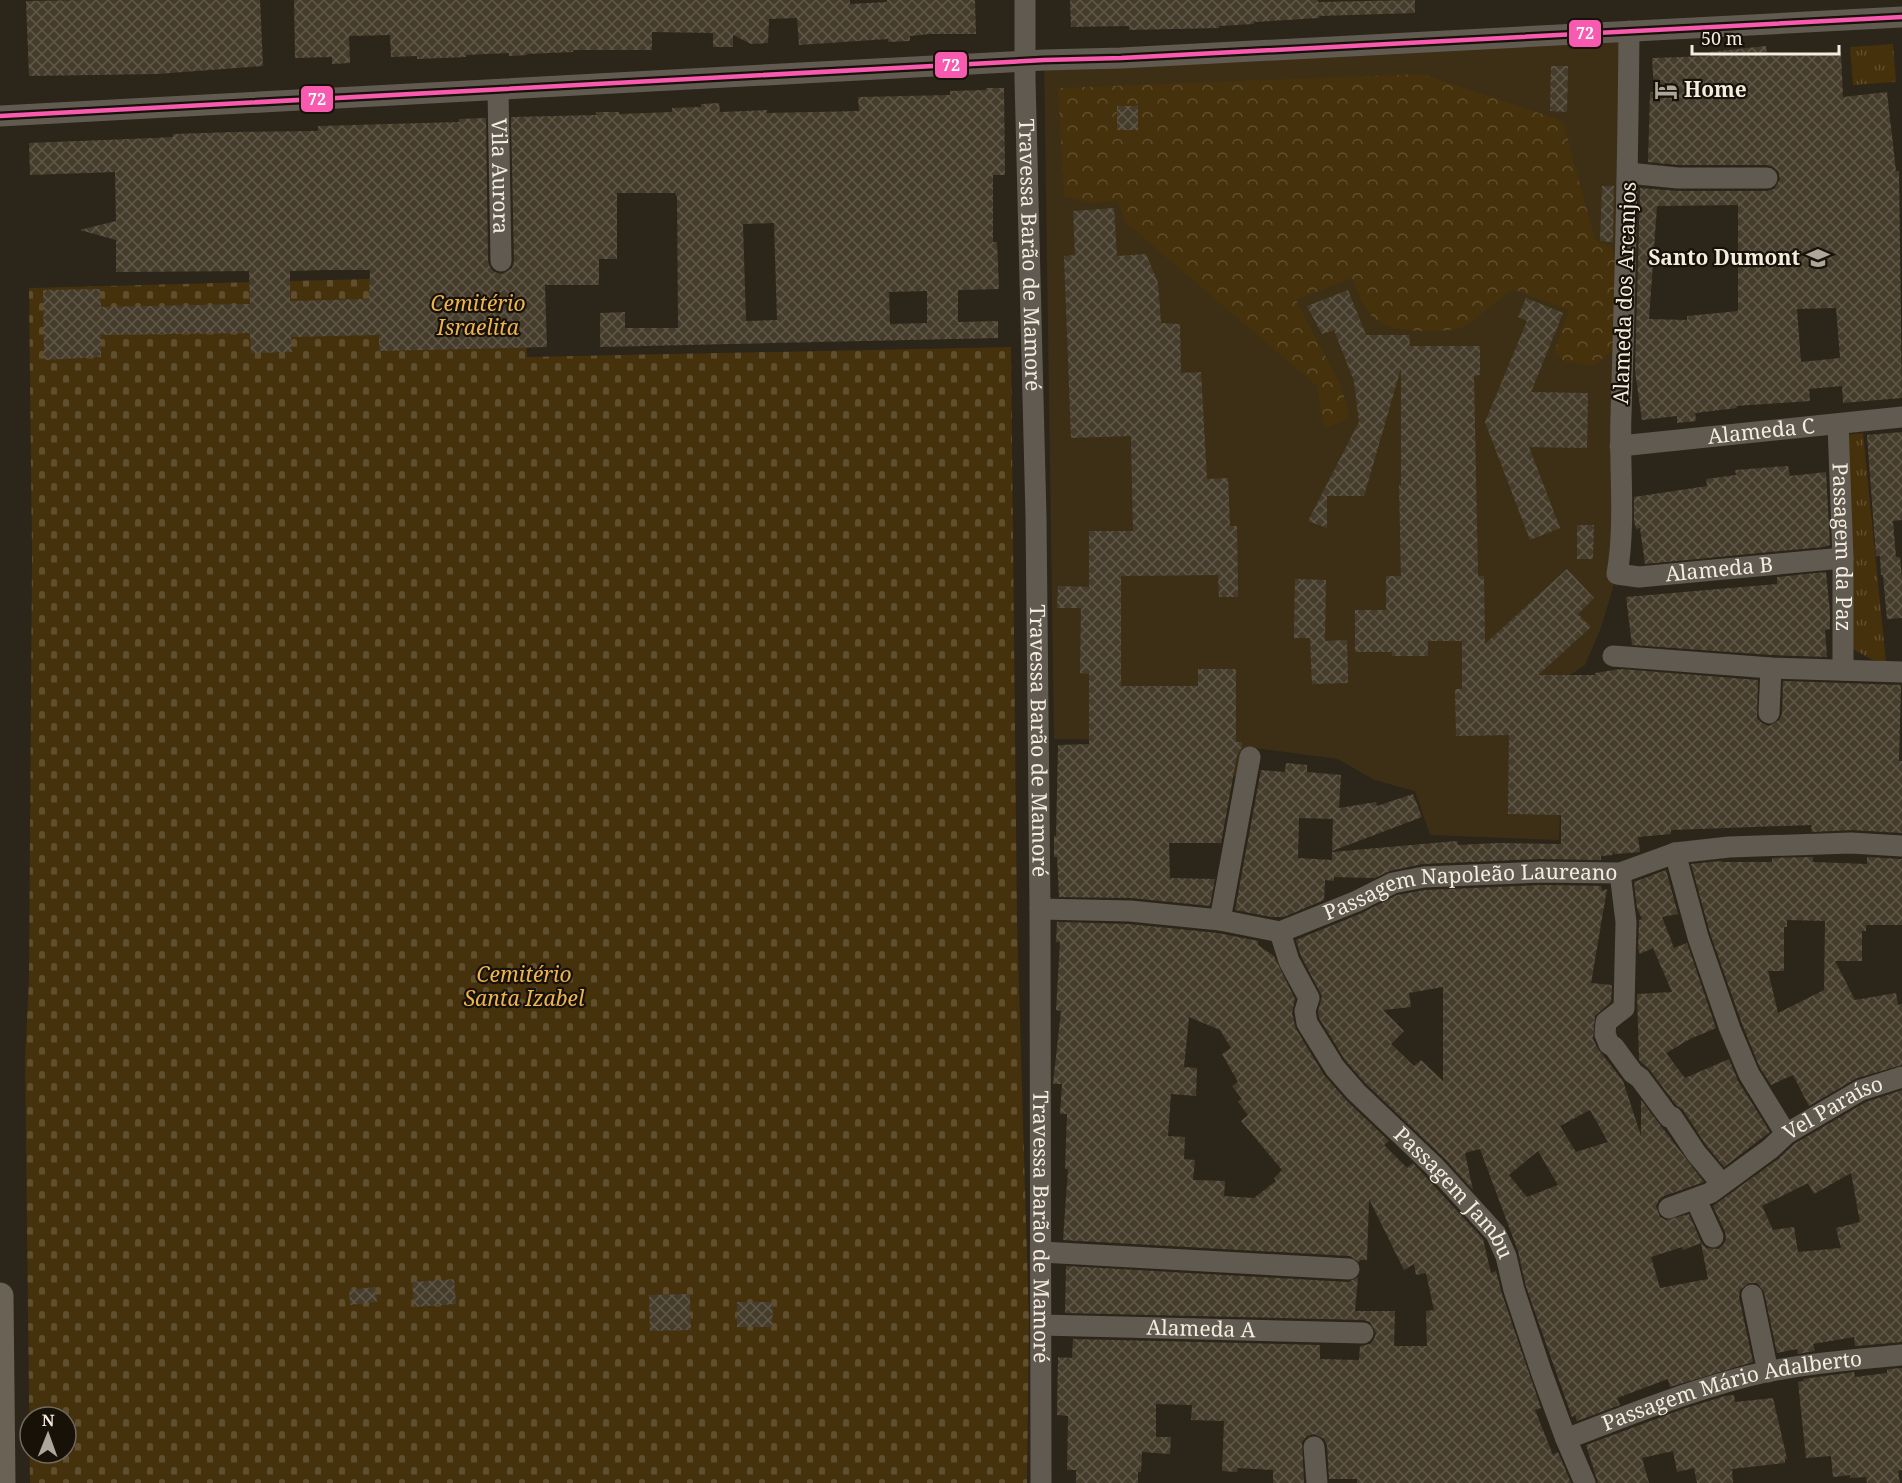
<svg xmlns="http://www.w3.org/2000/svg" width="1902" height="1483" viewBox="0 0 1902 1483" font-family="'Noto Serif',serif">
<defs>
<pattern id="forest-crowns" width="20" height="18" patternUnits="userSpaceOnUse" patternTransform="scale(1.5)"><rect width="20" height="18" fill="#45310b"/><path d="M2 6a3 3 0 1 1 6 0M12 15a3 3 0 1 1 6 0" fill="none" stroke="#604f2e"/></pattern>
<pattern id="cemetery-stones" width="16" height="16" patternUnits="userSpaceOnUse" patternTransform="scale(1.5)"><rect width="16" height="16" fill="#45310b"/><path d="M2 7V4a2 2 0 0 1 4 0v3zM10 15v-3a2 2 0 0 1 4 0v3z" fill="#604f2e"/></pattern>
<pattern id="park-tufts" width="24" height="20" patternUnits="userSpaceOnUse" patternTransform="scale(1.5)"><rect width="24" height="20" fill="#45310b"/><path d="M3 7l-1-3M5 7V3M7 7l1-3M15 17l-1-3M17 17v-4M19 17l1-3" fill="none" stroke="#604f2e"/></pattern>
<pattern id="building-cross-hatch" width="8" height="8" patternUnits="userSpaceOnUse" patternTransform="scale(1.5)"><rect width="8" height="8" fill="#453c2b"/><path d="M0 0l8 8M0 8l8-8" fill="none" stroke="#605849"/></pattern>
</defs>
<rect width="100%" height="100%" fill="#2c251a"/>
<path fill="#3d2f15" d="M 1629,31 L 1617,574 L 1601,628 L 1585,665 L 1564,679 L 1559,840 L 1430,835 L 1415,791 L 1374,780 L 1338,759 L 1247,747 L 1242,776 L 1166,777 L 1165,741 L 1054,739 L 1044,60 Z"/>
<path fill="url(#forest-crowns)" d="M 1422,74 L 1563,121 L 1595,240 L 1612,247 L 1622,297 L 1614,349 L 1593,366 L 1564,361 L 1554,353 L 1569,310 L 1513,289 C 1502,297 1470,324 1460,328 C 1442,333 1393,333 1378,321 C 1363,310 1359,293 1352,278 L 1296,300 L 1341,386 L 1350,418 L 1324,429 L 1317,386 L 1125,222 L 1118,200 L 1091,203 L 1064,196 L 1058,88 Z"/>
<path fill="url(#cemetery-stones)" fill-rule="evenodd" d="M 522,275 L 527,357 L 1011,347 L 1017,920 L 1029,1323 L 1027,1483 L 30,1483 L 25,1058 L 29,980 L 32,555 L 29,288 ZM 30,1417 L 66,1417 L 66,1453 L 30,1453 Z"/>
<path fill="url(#park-tufts)" d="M 1893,44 L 1896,82 L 1853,85 L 1850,47 Z
M 1863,433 L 1886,662 L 1873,660 L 1853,649 L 1845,435 Z"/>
<path fill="url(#building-cross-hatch)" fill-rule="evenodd" d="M 89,0 L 260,0 L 263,66 L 157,74 L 29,76 L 26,1 Z
M 294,0 L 850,0 L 850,4 L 887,2 L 887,0 L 975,0 L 976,34 L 929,34 L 910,36 L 910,41 L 888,42 L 888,39 L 799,45 L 797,18 L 769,19 L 768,43 L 751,44 L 733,35 L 733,47 L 713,47 L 713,33 L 652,32 L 652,50 L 573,50 L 573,52 L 527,54 L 527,55 L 509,56 L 509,53 L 466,55 L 466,57 L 417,59 L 417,56 L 391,57 L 390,35 L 349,36 L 350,63 L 332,64 L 332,57 L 295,58 Z
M 1070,0 L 1318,0 L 1318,2 L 1415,0 L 1415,13 L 1319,16 L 1319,18 L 1254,22 L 1254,24 L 1219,26 L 1219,28 L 1129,30 L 1129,26 L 1071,27 Z
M 1766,46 L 1767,56 L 1841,52 L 1843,97 L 1887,92 L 1896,171 L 1899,171 L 1902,398 L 1843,403 L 1842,386 L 1809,389 L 1810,401 L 1736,406 L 1737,408 L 1695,413 L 1696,421 L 1677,423 L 1677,416 L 1642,420 L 1635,371 L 1640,188 L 1678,191 L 1767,191 L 1774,189 L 1780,179 L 1778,171 L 1773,167 L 1767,165 L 1679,165 L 1648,162 L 1650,92 L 1654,92 L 1652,58 L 1710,56 L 1710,52 ZM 1738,205 L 1738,311 L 1687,316 L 1687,320 L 1649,319 L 1657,206 ZM 1836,308 L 1840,358 L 1801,362 L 1797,309 Z
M 1551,66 L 1568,66 L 1567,112 L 1550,111 Z
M 986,88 L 1004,88 L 1005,175 L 993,175 L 993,242 L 997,242 L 999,289 L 958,290 L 958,322 L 998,321 L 998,338 L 600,347 L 600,313 L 625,312 L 625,328 L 678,328 L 677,197 L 675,193 L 617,193 L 617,259 L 599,259 L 599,285 L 545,285 L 547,347 L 379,351 L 379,335 L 291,337 L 292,352 L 251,353 L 250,333 L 101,335 L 101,357 L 44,360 L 43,290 L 100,289 L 101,307 L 250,304 L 249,271 L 116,272 L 116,240 L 80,230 L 116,221 L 115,172 L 30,175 L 29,143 L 154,138 L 173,137 L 173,134 L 232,132 L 318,131 L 318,126 L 459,122 L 459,119 L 486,118 L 488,261 L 490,267 L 494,272 L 502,274 L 512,268 L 514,261 L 511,117 L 596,115 L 596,112 L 619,112 L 619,114 L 672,112 L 672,108 L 701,107 L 701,104 L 719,103 L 720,112 L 767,110 L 767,113 L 859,111 L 858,97 L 950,95 L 950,91 L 986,90 ZM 774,223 L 777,320 L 746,321 L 743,224 ZM 327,270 L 370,270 L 369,299 L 290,301 L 290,271 ZM 927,291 L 927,323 L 890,324 L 889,292 Z
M 1117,106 L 1138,106 L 1138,130 L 1117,130 Z
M 1602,186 L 1614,186 L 1613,242 L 1600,241 Z
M 1114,208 L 1117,256 L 1146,254 L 1158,283 L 1161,323 L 1180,324 L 1181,373 L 1201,372 L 1207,479 L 1228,478 L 1230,526 L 1237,526 L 1238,597 L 1219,597 L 1218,575 L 1121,576 L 1121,686 L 1198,686 L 1198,669 L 1236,669 L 1236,742 L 1242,742 L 1242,747 L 1237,755 L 1221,843 L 1169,843 L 1170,878 L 1215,879 L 1210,906 L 1131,898 L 1059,897 L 1057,857 L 1054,857 L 1054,836 L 1056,836 L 1058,745 L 1089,744 L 1089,674 L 1080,673 L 1081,608 L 1057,608 L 1058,586 L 1089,587 L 1089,531 L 1133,531 L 1131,436 L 1071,438 L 1064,256 L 1075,255 L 1073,211 Z
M 1348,290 L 1366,335 L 1409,335 L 1410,346 L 1480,346 L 1480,375 L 1474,376 L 1478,576 L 1484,576 L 1485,644 L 1567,569 L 1594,598 L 1578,614 L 1591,627 L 1538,675 L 1595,675 L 1595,673 L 1621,669 L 1758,680 L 1757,718 L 1762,723 L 1769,726 L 1779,720 L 1782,714 L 1783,681 L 1901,685 L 1899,761 L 1902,761 L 1902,833 L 1852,830 L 1812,832 L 1811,825 L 1671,830 L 1671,834 L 1638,837 L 1640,852 L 1615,854 L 1613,851 L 1613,855 L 1601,856 L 1601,860 L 1540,859 L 1422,864 L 1390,871 L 1375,878 L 1334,877 L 1334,881 L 1325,880 L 1324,900 L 1284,917 L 1271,917 L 1235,910 L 1261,770 L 1285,772 L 1286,763 L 1307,765 L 1307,772 L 1341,775 L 1339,808 L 1376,802 L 1377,806 L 1413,794 L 1422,817 L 1332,851 L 1333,819 L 1299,818 L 1298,858 L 1332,860 L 1332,852 L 1457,841 L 1458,845 L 1499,843 L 1561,844 L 1561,815 L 1508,814 L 1509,735 L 1456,736 L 1455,689 L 1462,689 L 1462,641 L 1428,641 L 1428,656 L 1392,656 L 1392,652 L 1355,652 L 1355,610 L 1386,610 L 1386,576 L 1401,576 L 1399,485 L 1401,485 L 1401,368 L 1364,496 L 1327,496 L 1327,528 L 1308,521 L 1359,422 L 1354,381 L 1334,330 L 1322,334 L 1307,306 Z
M 1526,298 L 1563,313 L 1531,392 L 1588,393 L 1587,448 L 1529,447 L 1560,528 L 1530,540 L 1485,422 L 1527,321 L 1518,317 Z
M 1902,432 L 1902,520 L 1893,521 L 1896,557 L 1900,557 L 1902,578 L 1902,618 L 1887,619 L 1883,575 L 1881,575 L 1880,556 L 1876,556 L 1867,435 Z
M 1788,466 L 1790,476 L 1826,472 L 1830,545 L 1823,547 L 1645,564 L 1640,528 L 1636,529 L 1634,521 L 1634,497 L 1707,486 L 1706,479 L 1736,475 L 1735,470 Z
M 1577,525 L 1594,525 L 1593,559 L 1577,559 Z
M 1826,572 L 1830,612 L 1830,629 L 1825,630 L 1827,657 L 1772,655 L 1632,645 L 1626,597 L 1777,584 L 1777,577 Z
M 1295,579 L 1326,580 L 1325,641 L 1347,640 L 1348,683 L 1312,684 L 1310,638 L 1294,638 Z
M 1813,857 L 1813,862 L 1867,864 L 1867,857 L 1902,859 L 1902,925 L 1866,925 L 1866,931 L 1862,931 L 1862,961 L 1835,961 L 1855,1000 L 1896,993 L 1898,1005 L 1902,1004 L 1902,1065 L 1857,1078 L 1809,1106 L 1793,1075 L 1771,1085 L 1760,1068 L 1742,1024 L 1710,933 L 1691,864 L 1721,861 L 1722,862 L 1772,862 L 1772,858 ZM 1787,920 L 1825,921 L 1824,990 L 1778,1013 L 1768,971 L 1784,971 L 1784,927 L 1787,927 Z
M 1666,870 L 1678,914 L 1662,917 L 1674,948 L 1687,943 L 1716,1028 L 1690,1039 L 1666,1053 L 1685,1078 L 1729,1059 L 1738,1081 L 1770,1132 L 1724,1167 L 1706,1145 L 1683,1110 L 1676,1105 L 1650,1070 L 1639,1060 L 1637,994 L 1672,992 L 1653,948 L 1640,954 L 1638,949 L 1639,920 L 1642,919 L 1637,908 L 1634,882 Z
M 1541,885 L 1601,886 L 1602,891 L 1607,889 L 1591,983 L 1612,985 L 1611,1002 L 1595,1016 L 1593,1039 L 1598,1049 L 1623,1081 L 1641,1136 L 1641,1100 L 1704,1182 L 1664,1196 L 1659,1200 L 1656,1206 L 1660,1217 L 1666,1220 L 1689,1214 L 1701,1242 L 1706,1248 L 1718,1249 L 1723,1245 L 1726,1239 L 1725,1232 L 1713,1206 L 1778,1159 L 1794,1144 L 1866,1102 L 1902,1090 L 1902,1342 L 1855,1346 L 1854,1337 L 1813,1344 L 1815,1351 L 1798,1354 L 1797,1349 L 1777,1353 L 1764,1292 L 1757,1283 L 1749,1283 L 1740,1290 L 1739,1297 L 1753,1362 L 1670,1387 L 1668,1379 L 1617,1398 L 1620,1405 L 1577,1421 L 1575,1415 L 1572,1417 L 1526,1287 L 1518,1251 L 1480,1149 L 1465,1153 L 1473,1190 L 1444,1158 L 1365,1083 L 1345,1060 L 1319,1018 L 1318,1012 L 1322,996 L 1301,956 L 1296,940 L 1362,913 L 1397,895 L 1425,890 ZM 1443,987 L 1443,1081 L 1421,1060 L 1414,1066 L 1391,1044 L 1404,1031 L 1383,1010 L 1411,1007 L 1409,993 ZM 1590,1110 L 1608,1142 L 1576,1152 L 1560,1126 ZM 1538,1151 L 1558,1185 L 1527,1197 L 1509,1175 ZM 1851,1173 L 1860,1222 L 1836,1228 L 1841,1248 L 1798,1252 L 1794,1227 L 1773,1230 L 1762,1206 L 1808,1183 L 1814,1194 ZM 1701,1243 L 1708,1279 L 1660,1288 L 1651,1257 L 1682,1247 L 1683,1250 Z
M 1057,922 L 1129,924 L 1218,933 L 1258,941 L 1258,945 L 1274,956 L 1295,999 L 1292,1013 L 1296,1029 L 1324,1075 L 1347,1101 L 1389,1141 L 1384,1145 L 1407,1168 L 1413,1163 L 1483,1239 L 1491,1273 L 1496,1271 L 1502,1294 L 1541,1408 L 1535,1410 L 1553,1455 L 1558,1452 L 1571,1483 L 1357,1483 L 1357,1479 L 1329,1479 L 1327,1445 L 1324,1439 L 1314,1434 L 1307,1436 L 1302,1442 L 1304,1483 L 1273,1483 L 1273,1470 L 1238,1468 L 1237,1472 L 1222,1471 L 1224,1421 L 1191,1420 L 1192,1405 L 1156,1404 L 1156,1437 L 1171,1437 L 1170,1454 L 1142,1452 L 1141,1472 L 1138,1472 L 1138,1483 L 1076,1483 L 1076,1470 L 1067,1470 L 1068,1416 L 1057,1415 L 1058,1357 L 1072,1358 L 1073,1339 L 1320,1345 L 1320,1359 L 1359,1360 L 1360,1346 L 1370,1344 L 1374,1339 L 1376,1333 L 1370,1322 L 1363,1320 L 1065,1313 L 1066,1266 L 1348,1282 L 1358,1277 L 1355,1311 L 1395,1311 L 1394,1346 L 1427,1346 L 1426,1311 L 1434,1310 L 1426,1273 L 1416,1275 L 1414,1264 L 1404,1270 L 1369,1199 L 1367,1260 L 1360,1260 L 1359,1262 L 1350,1256 L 1063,1240 L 1068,1169 L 1065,1169 L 1067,1114 L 1060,1114 L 1062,1084 L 1053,1084 L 1061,1011 L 1056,1010 L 1060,942 L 1056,942 ZM 1189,1017 L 1220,1030 L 1231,1048 L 1222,1054 L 1238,1082 L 1232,1086 L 1242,1099 L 1238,1102 L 1248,1115 L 1241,1121 L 1282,1170 L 1274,1178 L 1276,1181 L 1254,1198 L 1224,1196 L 1225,1181 L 1193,1180 L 1195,1160 L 1184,1159 L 1185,1137 L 1168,1136 L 1171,1094 L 1196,1096 L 1197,1068 L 1184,1067 Z
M 454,1279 L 456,1304 L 414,1307 L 412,1282 Z
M 375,1287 L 377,1302 L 350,1305 L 349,1290 Z
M 690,1294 L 691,1330 L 650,1331 L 649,1295 Z
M 737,1302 L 773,1302 L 772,1327 L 737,1327 Z
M 1902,1368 L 1902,1470 L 1898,1471 L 1900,1483 L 1867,1483 L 1866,1477 L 1850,1478 L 1850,1475 L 1833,1477 L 1831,1456 L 1806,1458 L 1798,1382 L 1804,1381 L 1803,1379 L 1854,1372 L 1855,1377 L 1887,1373 L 1887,1369 Z
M 1734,1395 L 1735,1402 L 1773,1398 L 1787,1459 L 1785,1459 L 1785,1463 L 1732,1469 L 1733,1483 L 1697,1483 L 1694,1468 L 1677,1472 L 1673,1451 L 1642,1458 L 1649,1483 L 1598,1483 L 1586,1445 L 1683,1409 L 1725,1396 Z"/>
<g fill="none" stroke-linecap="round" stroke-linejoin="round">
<g stroke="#615a50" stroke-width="21">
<path id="s1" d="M 1025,0 L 1025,79 L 1036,517 L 1040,909 L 1041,1483"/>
<path id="s2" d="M 1629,31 C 1628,159 1625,287 1621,415 C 1619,467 1626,523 1617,574 L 1639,577 L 1843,558"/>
<path id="s3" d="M 498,90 L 501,261"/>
<path d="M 0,116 L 1044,60 L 1121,58 L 1902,17"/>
<path d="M 1628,173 L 1678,178 L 1767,178"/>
<path id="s4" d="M 1838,424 L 1843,558 L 1843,670"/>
<path id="s5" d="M 1620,446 L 1902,417"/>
<path d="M 1613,656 L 1771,668 L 1902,672"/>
<path d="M 1769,713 L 1771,668"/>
<path d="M 1675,853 L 1698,937 L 1730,1029 L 1749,1074 L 1786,1134"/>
<path d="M 1620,873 L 1626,922 L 1624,1008 L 1606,1022 L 1605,1034 L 1609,1044 L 1614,1047 L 1633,1073 L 1640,1078 L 1669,1117 L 1672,1117 L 1696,1153 L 1722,1184"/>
<path id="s6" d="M 1040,909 L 1130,911 L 1220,920 L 1280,932 L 1357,901 L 1393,883 L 1424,877 L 1541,872 L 1620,873 L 1675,853 L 1729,847 L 1851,843 L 1902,846"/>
<path d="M 1220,920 L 1250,757"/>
<path id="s7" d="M 1280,932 L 1289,961 L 1309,998 L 1305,1011 L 1307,1023 L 1335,1068 L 1356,1092 L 1435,1167 L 1496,1234 L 1506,1256 L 1514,1290 L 1542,1374 L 1566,1439 L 1585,1483"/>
<path d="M 1696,1200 L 1713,1237"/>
<path id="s8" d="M 1669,1208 L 1710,1193 L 1770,1149 L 1786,1134 L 1861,1090 L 1902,1077"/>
<path d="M 1041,1252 L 1349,1269"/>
<path d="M 1752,1295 L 1768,1372"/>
<path id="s9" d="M 1041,1325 L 1363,1333"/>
<path id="s10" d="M 1566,1439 C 1625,1416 1686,1392 1748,1376 C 1798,1364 1850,1360 1902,1355"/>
<path d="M 1314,1447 L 1317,1483"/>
</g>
<path stroke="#6b6256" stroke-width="27" d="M 0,1296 L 2,1483"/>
<g stroke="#171108" stroke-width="9">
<path id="bus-1" d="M 0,116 L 1044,60 L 1121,58 L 1902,17"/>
</g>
<use href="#bus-1" stroke="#f75aaf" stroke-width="4.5"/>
</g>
<defs>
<g id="hotel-bare" transform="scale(1.8)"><path d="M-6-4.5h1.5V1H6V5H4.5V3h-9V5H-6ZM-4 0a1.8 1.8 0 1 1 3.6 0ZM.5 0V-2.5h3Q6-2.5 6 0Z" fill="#aea69a" stroke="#171108" stroke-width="2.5" paint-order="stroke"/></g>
<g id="school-bare" transform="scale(1.8)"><path d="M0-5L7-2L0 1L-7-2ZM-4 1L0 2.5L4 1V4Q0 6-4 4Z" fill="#aea69a" stroke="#171108" stroke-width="2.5" paint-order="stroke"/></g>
</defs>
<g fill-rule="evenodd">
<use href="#hotel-bare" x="1666" y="90"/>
<use href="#school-bare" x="1818" y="258"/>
</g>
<g text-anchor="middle" stroke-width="4.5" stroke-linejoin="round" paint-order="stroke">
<g font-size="21" font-weight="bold" fill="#f4ecdf" stroke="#171108" text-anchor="start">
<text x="1684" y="97">Home</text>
<text x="1800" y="265" text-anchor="end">Santo Dumont</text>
</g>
<g font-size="21" fill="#f4ecdf" stroke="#171108">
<text dy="7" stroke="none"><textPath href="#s3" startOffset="86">Vila Aurora</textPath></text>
<text dy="7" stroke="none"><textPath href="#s1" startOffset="255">Travessa Barão de Mamoré</textPath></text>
<text transform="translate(1625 293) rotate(-88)" y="7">Alameda dos Arcanjos</text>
<text dy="7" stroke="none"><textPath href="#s5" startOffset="142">Alameda C</textPath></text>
<text dy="7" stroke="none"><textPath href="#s4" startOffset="123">Passagem da Paz</textPath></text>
<text dy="7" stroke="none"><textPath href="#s2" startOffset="646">Alameda B</textPath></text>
<text dy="7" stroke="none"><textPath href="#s1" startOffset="741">Travessa Barão de Mamoré</textPath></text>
<text dy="7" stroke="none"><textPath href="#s6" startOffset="440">Passagem Napoleão Laureano</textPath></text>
<text dy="7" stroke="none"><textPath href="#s8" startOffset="194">Vel Paraíso</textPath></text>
<text dy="7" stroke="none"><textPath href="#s7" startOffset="324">Passagem Jambu</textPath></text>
<text dy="7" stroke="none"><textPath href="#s1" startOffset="1227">Travessa Barão de Mamoré</textPath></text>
<text dy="7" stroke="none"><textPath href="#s9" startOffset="160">Alameda A</textPath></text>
<text dy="7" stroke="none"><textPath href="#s10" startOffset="174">Passagem Mário Adalberto</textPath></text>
</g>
<g font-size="21" font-style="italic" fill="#eeb54e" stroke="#171108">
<text x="478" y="311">Cemitério<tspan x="478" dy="24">Israelita</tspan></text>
<text x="524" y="982">Cemitério<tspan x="524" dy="24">Santa Izabel</tspan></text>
</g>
</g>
<g stroke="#171108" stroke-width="2">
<rect x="1568" y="19" width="34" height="29" rx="6" fill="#f75aaf"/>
<rect x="934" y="51" width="34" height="28" rx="6" fill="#f75aaf"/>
<rect x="300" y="85" width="34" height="28" rx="6" fill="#f75aaf"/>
</g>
<g font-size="16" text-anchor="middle" font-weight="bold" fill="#fff">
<text x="1585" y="39">72</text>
<text x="951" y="71">72</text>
<text x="317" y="105">72</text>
</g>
<g transform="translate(48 1435) rotate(1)"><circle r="28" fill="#171108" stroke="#6f695e" stroke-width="1.5"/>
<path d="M0-4.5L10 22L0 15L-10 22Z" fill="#aea69a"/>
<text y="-9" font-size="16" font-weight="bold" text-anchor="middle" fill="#f4ecdf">N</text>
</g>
<path d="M1692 45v9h147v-9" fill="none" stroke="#f4ecdf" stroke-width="3"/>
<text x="1701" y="45" font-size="18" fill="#f4ecdf" stroke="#171108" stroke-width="4.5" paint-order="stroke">50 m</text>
</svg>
